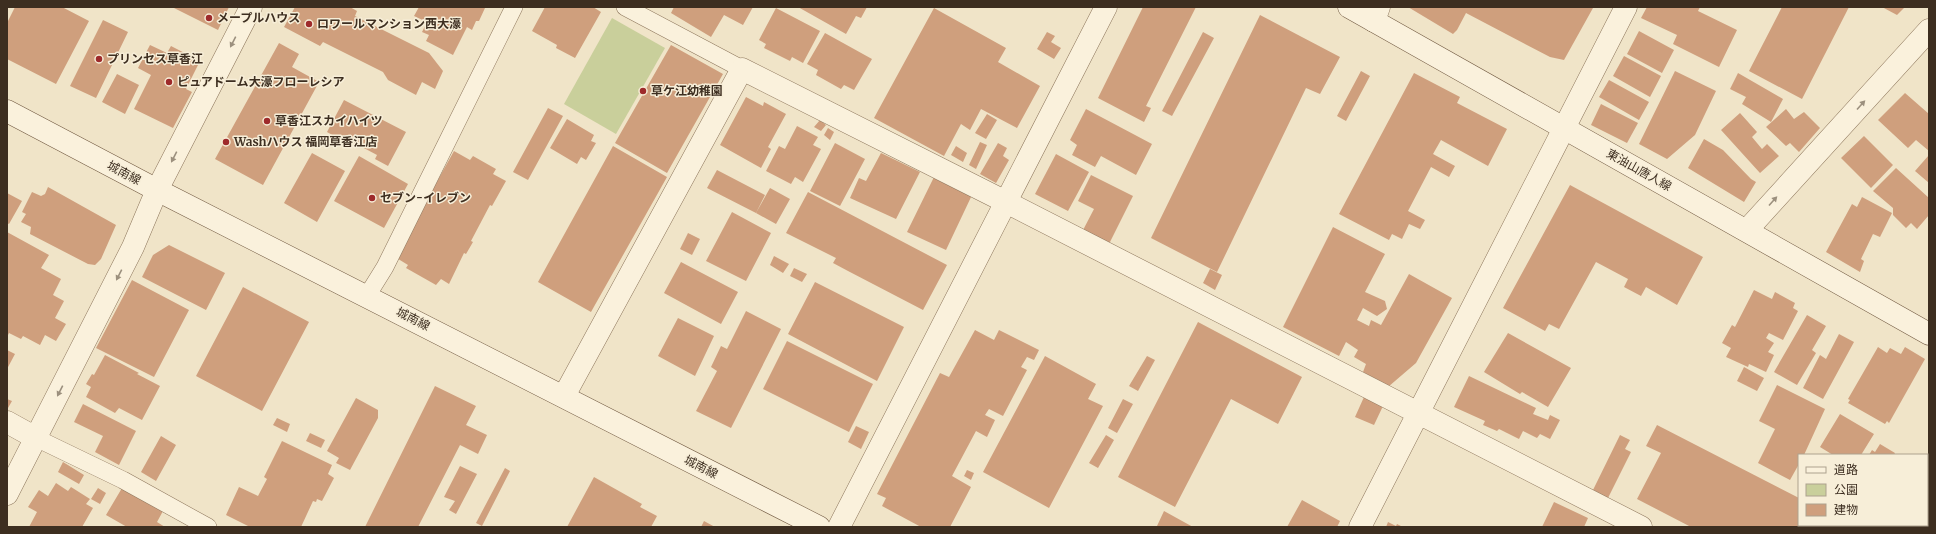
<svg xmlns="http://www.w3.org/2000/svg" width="1936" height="534" viewBox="0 0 1936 534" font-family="Merriweather,'Noto Sans JP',serif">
<rect width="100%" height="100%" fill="#f0e4c8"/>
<path fill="#c9cf9b" d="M 612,18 L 665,48 L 616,134 L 564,104 Z"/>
<path fill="#cf9f7d" d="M 15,7 L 62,7 L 89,21 L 56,84 L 7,59 L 7,23 Z
M 172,7 L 229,7 L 218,30 Z
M 295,7 L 350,7 L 357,11 L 355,16 L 429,53 L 443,71 L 435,89 L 422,82 L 416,95 L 388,80 L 383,72 L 323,42 L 320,46 L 284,27 Z
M 419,7 L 484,7 L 485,8 L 479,21 L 476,21 L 472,30 L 467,27 L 453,55 L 426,41 L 429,35 L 422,32 L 427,22 L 414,16 Z
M 545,7 L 593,7 L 601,12 L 575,58 L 556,48 L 557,45 L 532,31 Z
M 674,7 L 753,7 L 743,25 L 724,15 L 711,37 L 671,13 Z
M 798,7 L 867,7 L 861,18 L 856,16 L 846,34 Z
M 1143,7 L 1196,7 L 1146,106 L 1151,108 L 1144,122 L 1098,98 Z
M 1408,7 L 1590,7 L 1593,8 L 1564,60 L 1550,57 L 1466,13 L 1457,30 L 1453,34 Z
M 1647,7 L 1700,7 L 1698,11 L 1737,30 L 1719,67 L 1673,44 L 1677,35 L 1641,18 Z
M 1782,7 L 1849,7 L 1802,99 L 1749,71 Z
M 1882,7 L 1905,7 L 1897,15 Z
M 776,8 L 820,31 L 803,63 L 792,57 L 790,61 L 764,48 L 766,44 L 759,40 Z
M 934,8 L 1006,48 L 998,62 L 1040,86 L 1017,128 L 981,109 L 970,130 L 961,124 L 944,156 L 874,118 Z
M 1260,15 L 1340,57 L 1320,94 L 1306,88 L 1217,272 L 1151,238 Z
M 103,20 L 128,32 L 96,98 L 70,86 Z
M 1639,31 L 1674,50 L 1662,73 L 1627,54 Z
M 1047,32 L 1055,36 L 1051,42 L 1061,48 L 1054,59 L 1037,49 Z
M 1203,32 L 1214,38 L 1172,116 L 1162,111 Z
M 825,33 L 872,59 L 854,90 L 844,85 L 841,89 L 816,75 L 818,70 L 807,64 Z
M 279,43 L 299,54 L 292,67 L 319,82 L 263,185 L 215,159 Z
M 150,45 L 167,53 L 171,46 L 200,61 L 186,89 L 192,92 L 173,128 L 134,109 L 151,75 L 138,68 Z
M 671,45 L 723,74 L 667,173 L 615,143 Z
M 1624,56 L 1661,76 L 1650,97 L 1613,76 Z
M 1361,71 L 1370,76 L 1346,121 L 1337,116 Z
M 1675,71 L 1716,91 L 1695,135 L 1667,159 L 1639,144 Z
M 1414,73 L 1460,97 L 1457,103 L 1507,129 L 1488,166 L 1441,140 L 1433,154 L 1455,166 L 1449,177 L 1431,167 L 1408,211 L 1425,220 L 1420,229 L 1409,224 L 1402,239 L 1392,234 L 1389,240 L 1339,214 Z
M 1738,73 L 1783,99 L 1771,122 L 1742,104 L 1746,97 L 1730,89 Z
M 117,74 L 139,85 L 125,114 L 102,102 Z
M 1609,80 L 1649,102 L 1639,120 L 1599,97 Z
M 1905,93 L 1929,114 L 1929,151 L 1916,140 L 1908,148 L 1878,120 Z
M 746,97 L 763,106 L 764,102 L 786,114 L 768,147 L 771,149 L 761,168 L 720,145 Z
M 344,100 L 406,132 L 388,166 L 375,159 L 377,155 L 347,139 L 345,142 L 327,132 Z
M 1601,104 L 1638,123 L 1627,143 L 1591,125 Z
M 548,108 L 563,116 L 528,180 L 513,172 Z
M 1086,109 L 1152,144 L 1136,175 L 1101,156 L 1095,167 L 1072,155 L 1077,145 L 1070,140 Z
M 1786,109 L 1794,119 L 1804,112 L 1820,128 L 1799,152 L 1790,143 L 1786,146 L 1766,127 Z
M 1740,113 L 1757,132 L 1752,137 L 1762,149 L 1767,144 L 1779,156 L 1760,173 L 1721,130 Z
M 987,114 L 997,120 L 986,139 L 975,133 Z
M 567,119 L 594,135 L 591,141 L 596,143 L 586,160 L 581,157 L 577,164 L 550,148 Z
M 820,120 L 826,125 L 821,131 L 814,127 Z
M 797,126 L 818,137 L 813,145 L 821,149 L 803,182 L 795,177 L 791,184 L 766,171 L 779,146 L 785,149 Z
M 828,128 L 834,132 L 830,140 L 824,135 Z
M 1864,136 L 1893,165 L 1871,188 L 1841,158 Z
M 1704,139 L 1723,150 L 1751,179 L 1756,182 L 1744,202 L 1688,168 Z
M 980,142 L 987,145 L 976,169 L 969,165 Z
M 835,143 L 865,159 L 840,206 L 810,191 Z
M 998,143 L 1007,148 L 1003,156 L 1009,160 L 996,183 L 980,174 Z
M 613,146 L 667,177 L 591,312 L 538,282 Z
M 956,146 L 967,153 L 963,162 L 951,155 Z
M 454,151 L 470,160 L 473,156 L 496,169 L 493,174 L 506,181 L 492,206 L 490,205 L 471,241 L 473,242 L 466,254 L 464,253 L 449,284 L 441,279 L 436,285 L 406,268 L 408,265 L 395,257 Z
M 312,153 L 345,171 L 317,222 L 284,203 Z
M 881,153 L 920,172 L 896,219 L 850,198 L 859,178 L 866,181 Z
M 1056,154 L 1089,172 L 1068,211 L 1035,194 Z
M 1929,155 L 1929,183 L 1915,171 Z
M 359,156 L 408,184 L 384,228 L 334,201 Z
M 1896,168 L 1929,198 L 1929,215 L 1917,229 L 1911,223 L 1906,228 L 1893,215 L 1893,208 L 1873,191 Z
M 717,170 L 765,195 L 756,213 L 707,188 Z
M 1091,175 L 1133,196 L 1108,246 L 1082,232 L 1094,209 L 1078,201 Z
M 934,177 L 972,195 L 946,250 L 907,232 Z
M 1570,185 L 1703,257 L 1677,305 L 1646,287 L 1641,296 L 1624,287 L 1628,279 L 1596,262 L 1559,329 L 1549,324 L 1545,331 L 1503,308 Z
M 48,187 L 116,225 L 101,259 L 95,265 L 88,264 L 30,234 L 31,227 L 21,222 L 26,214 L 22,212 L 32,192 L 41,196 L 45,194 Z
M 770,188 L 790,199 L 776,224 L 756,213 Z
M 808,192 L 947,265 L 923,310 L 848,271 L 833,263 L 836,258 L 786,233 Z
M 7,193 L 22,201 L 9,224 L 7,223 Z
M 1862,197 L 1892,213 L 1880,237 L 1873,234 L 1861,259 L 1864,261 L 1860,272 L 1826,252 L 1852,204 L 1857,207 Z
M 732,212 L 771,233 L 746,281 L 706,261 Z
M 1333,227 L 1385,254 L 1365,292 L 1385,301 L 1387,309 L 1377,316 L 1363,308 L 1357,320 L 1369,326 L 1371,320 L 1381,325 L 1409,274 L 1452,298 L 1416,363 L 1388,387 L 1363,372 L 1366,364 L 1354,357 L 1358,350 L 1346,342 L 1339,356 L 1283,327 Z
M 7,232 L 49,255 L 41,268 L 61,279 L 53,295 L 64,301 L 55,318 L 66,324 L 56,341 L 45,335 L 40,345 L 23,336 L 21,339 L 9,333 L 7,337 Z
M 688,233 L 700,239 L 692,255 L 680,249 Z
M 169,245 L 225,273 L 206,310 L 142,277 L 153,255 Z
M 774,256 L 789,264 L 783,273 L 770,265 Z
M 681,262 L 738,292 L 721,324 L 664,293 Z
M 794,268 L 807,274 L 802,282 L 790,276 Z
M 1210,269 L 1222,275 L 1215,290 L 1203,283 Z
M 132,280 L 189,310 L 154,377 L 96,348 Z
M 815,282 L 904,327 L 877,381 L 788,334 Z
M 243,287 L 309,322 L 262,411 L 196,376 Z
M 1754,290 L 1772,299 L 1775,292 L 1795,303 L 1793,308 L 1798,311 L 1783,340 L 1769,333 L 1766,338 L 1774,343 L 1768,352 L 1774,355 L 1766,372 L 1749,364 L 1748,367 L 1726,357 L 1731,348 L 1722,343 L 1732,325 L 1735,327 Z
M 746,311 L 781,329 L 731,428 L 696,411 L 717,371 L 711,367 L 721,346 L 727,349 Z
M 1807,315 L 1826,326 L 1812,350 L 1816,353 L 1797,385 L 1774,372 Z
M 678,318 L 714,336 L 695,376 L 658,356 Z
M 1198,322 L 1302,377 L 1278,424 L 1231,399 L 1175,507 L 1118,477 Z
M 975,330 L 994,340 L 999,330 L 1039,350 L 1034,360 L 1027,357 L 1021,367 L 1027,370 L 1003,416 L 989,409 L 985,415 L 995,420 L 987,437 L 976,431 L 952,476 L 971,487 L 950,527 L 921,527 L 882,506 L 886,498 L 877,494 L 940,373 L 949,377 Z
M 1508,333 L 1571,368 L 1548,407 L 1522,392 L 1520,394 L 1484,372 Z
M 1839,334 L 1854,342 L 1823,399 L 1803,388 L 1820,355 L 1826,359 Z
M 787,341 L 873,384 L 849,432 L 763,389 Z
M 1878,347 L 1887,353 L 1890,348 L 1901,354 L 1905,347 L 1925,359 L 1889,423 L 1887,421 L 1885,424 L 1848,403 L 1850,400 L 1848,399 Z
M 7,350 L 15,354 L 7,369 Z
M 105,355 L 139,373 L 137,374 L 160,386 L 142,420 L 119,408 L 115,413 L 86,397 L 91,387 L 86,384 L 92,374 L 94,375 Z
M 1045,356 L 1096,384 L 1088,399 L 1103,406 L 1049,508 L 983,472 Z
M 1147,356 L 1155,360 L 1138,391 L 1129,386 Z
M 1744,367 L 1764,378 L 1757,391 L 1737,381 Z
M 1469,376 L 1536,408 L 1533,414 L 1548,420 L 1550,415 L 1560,420 L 1550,439 L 1540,434 L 1537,438 L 1523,431 L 1519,439 L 1499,429 L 1497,431 L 1483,425 L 1485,421 L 1454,407 Z
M 1777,385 L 1825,409 L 1804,455 L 1799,455 L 1799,464 L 1790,480 L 1758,463 L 1775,429 L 1759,421 Z
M 435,386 L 476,406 L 466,425 L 487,435 L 478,454 L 460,445 L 418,527 L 365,527 Z
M 1364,397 L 1383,406 L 1374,425 L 1355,417 Z
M 356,398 L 378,410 L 378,418 L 350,470 L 336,463 L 339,458 L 327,451 Z
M 7,399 L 12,401 L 8,408 L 7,407 Z
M 1123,399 L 1133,404 L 1117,433 L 1108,428 Z
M 83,404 L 136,431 L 119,465 L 95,452 L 103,436 L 74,422 Z
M 1840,414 L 1874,434 L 1861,455 L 1833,455 L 1820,447 Z
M 277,418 L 290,424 L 287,432 L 273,425 Z
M 1657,425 L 1799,498 L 1799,525 L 1837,525 L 1840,527 L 1691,527 L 1637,499 L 1661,453 L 1646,446 Z
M 856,426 L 869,432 L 861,449 L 848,442 Z
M 310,433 L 325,440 L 321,448 L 306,441 Z
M 1106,435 L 1114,440 L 1098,468 L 1089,463 Z
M 1620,435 L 1630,440 L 1625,449 L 1631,452 L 1608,498 L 1593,490 Z
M 161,436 L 176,445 L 156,481 L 141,472 Z
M 282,441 L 332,465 L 328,474 L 334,478 L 322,501 L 317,499 L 316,502 L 313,501 L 301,527 L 250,527 L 226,515 L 239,487 L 258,496 L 267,479 L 264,477 Z
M 1880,444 L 1895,453 L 1894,455 L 1869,455 L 1872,450 L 1875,452 Z
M 63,462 L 84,475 L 79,484 L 58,472 Z
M 460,466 L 477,474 L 456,514 L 449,510 L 455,501 L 444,497 Z
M 505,468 L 510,471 L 482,526 L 476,523 Z
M 967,470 L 974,473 L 971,480 L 964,476 Z
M 594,477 L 642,504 L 640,507 L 657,516 L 651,527 L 567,527 Z
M 56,483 L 68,491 L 71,487 L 90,499 L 86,504 L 93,508 L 82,527 L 29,527 L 37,512 L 28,507 L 39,490 L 48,496 Z
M 98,488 L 106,493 L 100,504 L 91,499 Z
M 122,488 L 163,511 L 157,522 L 165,527 L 127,527 L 106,515 Z
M 1302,500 L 1340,521 L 1337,527 L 1287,527 Z
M 1554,502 L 1588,518 L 1584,527 L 1542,527 Z
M 1164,511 L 1193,527 L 1159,527 L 1157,526 Z
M 704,521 L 715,527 L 701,527 Z
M 1388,522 L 1396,526 L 1397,524 L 1403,527 L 1386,527 Z
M 1848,525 L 1896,525 L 1895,527 L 1851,527 Z"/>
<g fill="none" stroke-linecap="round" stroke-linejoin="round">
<g stroke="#8d765c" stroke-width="18">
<path id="lane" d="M 625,7 L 742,69
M 367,296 L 385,267 L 514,7
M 36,438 L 123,480 L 208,527"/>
</g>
<g stroke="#8d765c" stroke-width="23">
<path id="street" d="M 1374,21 L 1379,7
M 1747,230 L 1929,30
M 564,396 L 742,69 L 1006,202 L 1641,527
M 7,422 L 36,438
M 7,494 L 133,247 L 157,190 L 251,7
M 839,527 L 1106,7
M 1360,527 L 1626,7"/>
</g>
<g stroke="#6f573f" stroke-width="23">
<path id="secondary" d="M 1349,7 L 1929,334
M 7,111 L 157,190 L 819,527"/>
</g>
<use href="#lane" stroke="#faf1dc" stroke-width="17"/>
<use href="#street" stroke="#faf1dc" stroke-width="22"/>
<use href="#secondary" stroke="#faf1dc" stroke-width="22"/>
</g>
<defs><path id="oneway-solid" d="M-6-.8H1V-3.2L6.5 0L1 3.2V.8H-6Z"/></defs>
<g fill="#9c907e">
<use href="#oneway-solid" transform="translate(233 42) rotate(117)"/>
<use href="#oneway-solid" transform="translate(1861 105) rotate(-48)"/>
<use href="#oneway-solid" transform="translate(174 157) rotate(117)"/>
<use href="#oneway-solid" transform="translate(1773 201) rotate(-48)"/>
<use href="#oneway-solid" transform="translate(119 275) rotate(117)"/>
<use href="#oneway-solid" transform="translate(60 391) rotate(117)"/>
</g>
<g fill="#9e2a2b" stroke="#f7eed8" stroke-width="1.5">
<circle cx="209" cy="18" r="4"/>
<circle cx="309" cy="24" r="4"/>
<circle cx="99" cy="59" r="4"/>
<circle cx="169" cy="82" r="4"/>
<circle cx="643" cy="91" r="4"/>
<circle cx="267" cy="121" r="4"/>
<circle cx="226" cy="142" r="4"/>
<circle cx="372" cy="198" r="4"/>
</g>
<g text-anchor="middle" stroke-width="3" stroke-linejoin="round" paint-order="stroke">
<g font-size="12" font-weight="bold" fill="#3d2e20" stroke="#f7eed8" text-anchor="start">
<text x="217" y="22">メープルハウス</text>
<text x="317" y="28">ロワールマンション西大濠</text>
<text x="107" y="63">プリンセス草香江</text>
<text x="177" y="86">ピュアドーム大濠フローレシア</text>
<text x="651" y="95">草ケ江幼稚園</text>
<text x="275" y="125">草香江スカイハイツ</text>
<text x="234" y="146">Washハウス 福岡草香江店</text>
<text x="380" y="202">セブン-イレブン</text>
</g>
<g font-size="12" fill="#3d2e20" stroke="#f7eed8">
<text transform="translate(1639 170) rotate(29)" y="4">東油山唐人線</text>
<text transform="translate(124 173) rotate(28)" y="4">城南線</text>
<text transform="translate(413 319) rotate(27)" y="4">城南線</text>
<text transform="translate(701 467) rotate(27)" y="4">城南線</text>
</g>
</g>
<rect width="1936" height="534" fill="none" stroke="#3d2e20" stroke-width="16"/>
<rect x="1798" y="454" width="130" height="72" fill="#f7eed8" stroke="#ada18e"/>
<rect x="1806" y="467" width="20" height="6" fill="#faf1dc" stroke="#ada18e"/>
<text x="1834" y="474" font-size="12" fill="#3d2e20">道路</text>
<rect x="1806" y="484" width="20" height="12" fill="#c9cf9b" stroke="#ada18e"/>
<text x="1834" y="494" font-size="12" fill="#3d2e20">公園</text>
<rect x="1806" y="504" width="20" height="12" fill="#cf9f7d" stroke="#ada18e"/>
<text x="1834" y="514" font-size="12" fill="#3d2e20">建物</text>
</svg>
